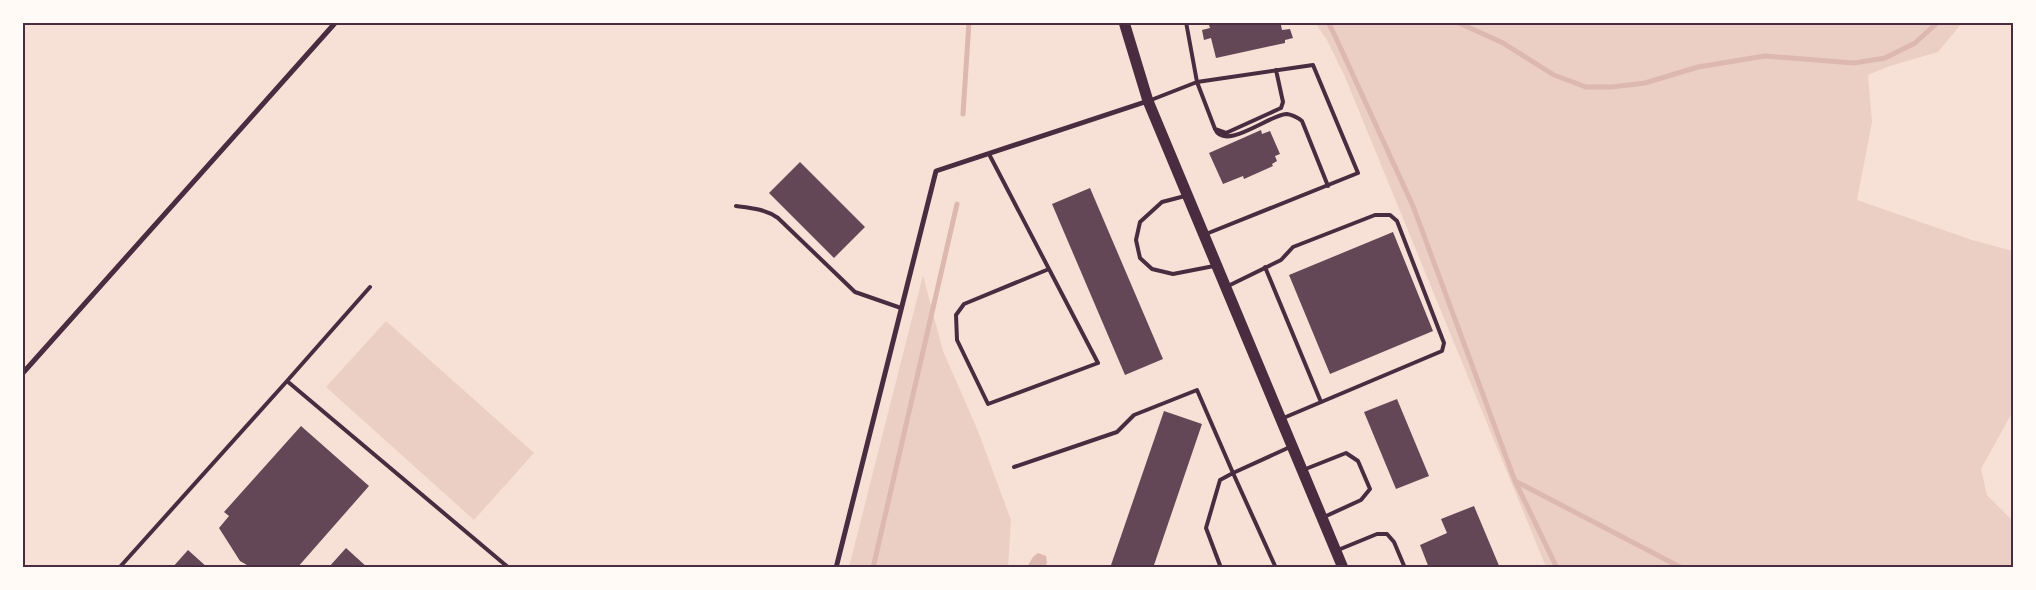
<svg xmlns="http://www.w3.org/2000/svg" width="2036" height="590" viewBox="0 0 2036 590" font-family="'Titillium Web',sans-serif">
<rect width="100%" height="100%" fill="#f7e1d7"/>
<path fill="#ebcfc5" d="M 1315,23 L 1962,23 L 1938,52 L 1890,66 L 1868,75 L 1872,122 L 1857,200 L 1972,240 L 2013,251 L 2013,411 L 1981,469 L 1987,495 L 2013,521 L 2013,567 L 1546,567 L 1345,77 L 1327,40 Z
M 923,275 L 943,351 L 978,431 L 1011,520 L 1008,567 L 849,567 Z
M 386,321 L 534,453 L 474,520 L 326,387 Z"/>
<path fill="#dcb8b0" d="M 1038,553 L 1046,556 L 1047,563 L 1045,566 L 1027,567 L 1033,557 Z"/>
<g fill="none" stroke-linecap="round" stroke-linejoin="round">
<path stroke="#dcb8b0" stroke-width="5" d="M 1328,22 L 1336,38 L 1413,206 L 1515,481 L 1682,568
M 1457,22 L 1503,43 L 1554,75 L 1586,87 L 1612,87 L 1645,83 L 1698,67 L 1765,56 L 1854,63 L 1885,58 L 1915,43 L 1938,22
M 963,114 L 969,22
M 1515,481 L 1557,568
M 873,568 L 957,204"/>
</g>
<path fill="#644757" d="M 1208,22 L 1283,22 L 1284,25 L 1281,25 L 1282,30 L 1290,29 L 1293,38 L 1285,40 L 1285,43 L 1216,58 L 1211,38 L 1204,40 L 1202,30 L 1210,28 Z
M 1261,130 L 1262,134 L 1270,131 L 1280,154 L 1275,156 L 1277,161 L 1272,164 L 1273,166 L 1244,179 L 1243,176 L 1223,184 L 1209,153 Z
M 800,162 L 865,227 L 834,258 L 769,193 Z
M 1090,188 L 1163,359 L 1125,375 L 1052,204 Z
M 1393,232 L 1433,331 L 1330,374 L 1289,275 Z
M 1397,399 L 1429,476 L 1396,489 L 1364,412 Z
M 1164,411 L 1202,424 L 1153,568 L 1110,568 Z
M 301,426 L 369,486 L 297,568 L 252,568 L 240,561 L 219,528 L 229,516 L 224,512 Z
M 1474,506 L 1500,568 L 1429,568 L 1420,545 L 1447,533 L 1441,519 Z
M 346,548 L 368,568 L 328,568 Z
M 188,550 L 208,568 L 172,568 Z"/>
<g fill="none" stroke-linecap="round" stroke-linejoin="round">
<path stroke="#4a2c40" stroke-width="4" d="M 1151,100 L 1197,82 L 1186,22
M 1215,129 C 1225,152 1270,114 1287,114 C 1294,115 1297,117 1302,121 L 1328,186
M 989,154 L 1098,363 L 988,404 L 957,340 L 956,315 L 964,304 L 1049,269
M 1185,196 L 1162,202 L 1140,222 L 1136,240 L 1140,258 L 1152,269 L 1173,274 L 1214,266
M 736,206 C 752,208 765,209 778,218 L 855,292 L 901,308
M 1206,234 L 1358,173 L 1313,65 L 1197,82 L 1215,129 L 1226,133 L 1281,108 L 1283,102 L 1276,70
M 1265,267 L 1321,402
M 1228,286 L 1281,260 L 1293,247 L 1375,215 L 1390,215 L 1397,221 L 1444,343 L 1442,351 L 1281,419
M 370,287 L 287,381 L 509,568
M 1014,467 L 1117,432 L 1134,415 L 1197,390 L 1233,473 L 1220,480 L 1206,528 L 1221,568
M 1303,470 L 1346,453 L 1358,461 L 1370,489 L 1361,500 L 1324,517
M 1338,550 L 1377,534 L 1387,534 L 1394,542 L 1405,568
M 119,568 L 287,381
M 1276,568 L 1233,473 L 1290,447"/>
<path stroke="#4a2c40" stroke-width="5" d="M 22,374 L 336,22
M 836,568 L 936,171 L 1148,101"/>
<path stroke="#4a2c40" stroke-width="11" d="M 1124,22 L 1148,101 L 1343,568"/>
</g>
<rect width="2036" height="590" fill="none" stroke="#fffaf5" stroke-width="48"/>
<rect x="24" y="24" width="1988" height="542" fill="none" stroke="#4a2c40" stroke-width="2"/>
</svg>
